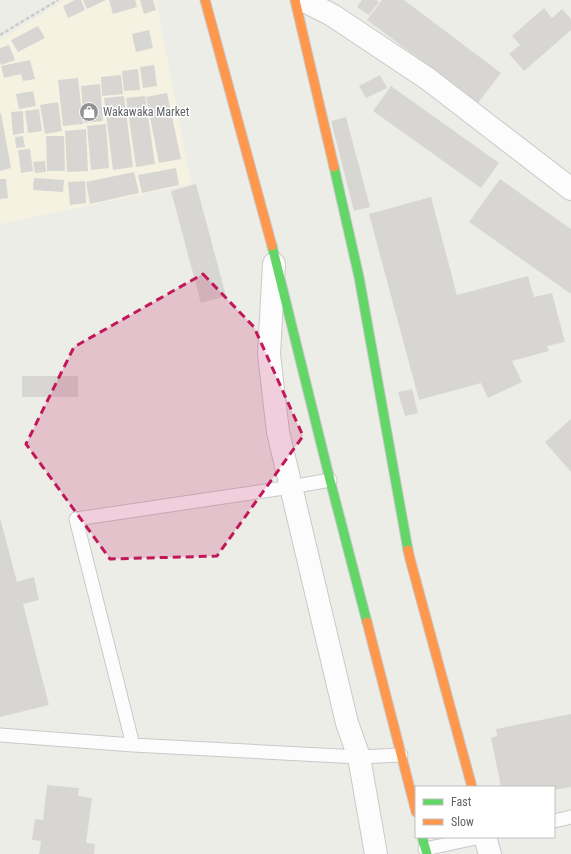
<svg xmlns="http://www.w3.org/2000/svg" width="571" height="854" viewBox="0 0 571 854" font-family="'Roboto Condensed',sans-serif">
<rect width="100%" height="100%" fill="#edede8"/>
<path fill="#f6f2e2" d="M 65,0 L 156,0 L 191,184 L 0,224 L 0,40 Z"/>
<path fill="#d7d6d3" d="M 75,0 L 81,0 L 85,10 L 68,18 L 63,6 Z
M 83,0 L 106,0 L 87,9 Z
M 109,0 L 135,0 L 137,7 L 113,14 Z
M 140,0 L 153,0 L 156,10 L 144,14 Z
M 362,0 L 376,0 L 379,2 L 369,15 L 357,7 Z
M 382,0 L 404,0 L 501,73 L 478,103 L 367,20 Z
M 544,8 L 552,18 L 562,9 L 571,19 L 571,30 L 524,71 L 509,54 L 520,45 L 512,36 Z
M 38,26 L 45,38 L 18,52 L 11,40 Z
M 149,30 L 153,48 L 136,52 L 132,34 Z
M 9,45 L 15,60 L 1,65 L 0,61 L 0,48 Z
M 30,60 L 35,79 L 23,81 L 21,74 L 4,78 L 1,66 Z
M 154,65 L 157,86 L 143,88 L 140,67 Z
M 138,69 L 140,90 L 124,91 L 122,71 Z
M 121,75 L 123,94 L 102,96 L 101,77 Z
M 380,75 L 387,88 L 366,98 L 359,86 Z
M 78,78 L 83,124 L 63,126 L 58,80 Z
M 100,84 L 103,121 L 84,123 L 81,86 Z
M 391,86 L 499,163 L 481,188 L 373,111 Z
M 33,91 L 36,106 L 19,109 L 16,94 Z
M 167,93 L 181,159 L 159,163 L 146,97 Z
M 124,96 L 133,167 L 113,170 L 104,98 Z
M 145,96 L 155,164 L 136,167 L 126,98 Z
M 58,102 L 62,131 L 45,134 L 40,105 Z
M 39,109 L 42,131 L 28,133 L 25,111 Z
M 23,111 L 24,133 L 13,135 L 11,112 Z
M 0,113 L 1,113 L 11,168 L 0,171 Z
M 346,117 L 370,207 L 354,211 L 331,121 Z
M 106,124 L 109,168 L 91,170 L 87,126 Z
M 86,129 L 88,171 L 67,172 L 65,131 Z
M 23,136 L 25,147 L 16,148 L 15,137 Z
M 46,136 L 64,136 L 65,171 L 47,171 Z
M 30,149 L 33,171 L 21,173 L 18,150 Z
M 45,161 L 46,172 L 35,173 L 33,162 Z
M 176,168 L 179,185 L 142,193 L 138,175 Z
M 134,172 L 139,193 L 90,204 L 86,182 Z
M 34,178 L 64,180 L 63,192 L 33,190 Z
M 0,179 L 6,179 L 8,198 L 0,199 Z
M 500,179 L 571,229 L 571,294 L 469,222 Z
M 85,181 L 86,203 L 70,205 L 68,182 Z
M 196,184 L 226,296 L 201,303 L 171,191 Z
M 431,197 L 457,295 L 528,276 L 534,297 L 552,293 L 565,342 L 547,346 L 549,351 L 512,361 L 522,382 L 488,398 L 481,383 L 419,400 L 369,214 Z
M 22,376 L 78,376 L 78,397 L 22,397 Z
M 412,389 L 418,413 L 405,416 L 398,392 Z
M 571,419 L 571,472 L 545,442 Z
M 0,518 L 17,582 L 34,577 L 39,600 L 23,604 L 49,705 L 0,717 Z
M 571,714 L 571,787 L 554,790 L 554,787 L 501,787 L 491,738 L 497,736 L 496,729 Z
M 47,785 L 79,788 L 78,796 L 92,798 L 86,843 L 95,844 L 94,854 L 39,854 L 41,841 L 32,840 L 35,819 L 43,820 Z"/>
<g fill="none" stroke-linecap="round" stroke-linejoin="round">
<g stroke="#c9c9c9" stroke-width="15">
<path id="lane" d="M 330,480 L 291,487 L 76,519 L 133,745 L 359,757 L 401,755
M 0,735 L 133,745
M 554,821 L 571,817
M 425,849 L 480,837"/>
</g>
<g stroke="#c9c9c9" stroke-width="24">
<path id="street" d="M 302,0 L 332,15 L 428,79 L 571,189
M 274,264 L 269,354 L 278,432 L 347,723 L 359,757 L 376,854
M 485,837 L 490,854"/>
</g>
<g stroke="#c9c9c9" stroke-width="11">
<path id="fast" d="M 334,167 L 359,277 L 408,550
M 272,246 L 330,480 L 367,622
M 422,837 L 427,854"/>
</g>
<g stroke="#c9c9c9" stroke-width="11">
<path id="slow" d="M 205,0 L 272,246
M 295,0 L 334,167
M 408,550 L 410,559 L 472,787
M 367,622 L 416,812"/>
</g>
<path stroke="#c9cecb" stroke-width="2.5" stroke-dasharray="4 2" stroke-linecap="butt" d="M 0,35 L 58,0"/>
<use href="#lane" stroke="#fcfcfc" stroke-width="13"/>
<use href="#street" stroke="#fcfcfc" stroke-width="22"/>
<use href="#fast" stroke="#63d668" stroke-width="9"/>
<use href="#slow" stroke="#ff974d" stroke-width="9"/>
</g>
<path fill="#c2185b" fill-opacity="0.2" stroke="#c2185b" stroke-width="3" stroke-dasharray="8 5" stroke-linejoin="round" d="M 203,274 L 254,327 L 303,436 L 217,556 L 110,559 L 26,444 L 74,347 Z"/>
<defs>
<g id="shop-disc" transform="scale(1)"><circle r="9.5" fill="#909294" stroke="#fff"/><path d="M-5-2.5h2.3a2.7 3.5 0 0 1 5.4 0H5L5.5 6h-11ZM-1.5-2.5h3a1.5 2.3 0 0 0-3 0Z" fill="#fff"/></g>
</defs>
<g fill-rule="evenodd">
<use href="#shop-disc" x="89" y="112"/>
</g>
<g text-anchor="middle" stroke-width="3" stroke-linejoin="round" paint-order="stroke">
<g font-size="12" fill="#5e6166" stroke="#fff" text-anchor="start">
<text x="103" y="116">Wakawaka Market</text>
</g>
</g>
<rect x="415" y="786" width="140" height="52" fill="#ffffff" stroke="#bfc0c2"/>
<rect x="423" y="799" width="20" height="6" fill="#63d668" stroke="#bfc0c2"/>
<text x="451" y="806" font-size="12" fill="#5e6166">Fast</text>
<rect x="423" y="819" width="20" height="6" fill="#ff974d" stroke="#bfc0c2"/>
<text x="451" y="826" font-size="12" fill="#5e6166">Slow</text>
</svg>
